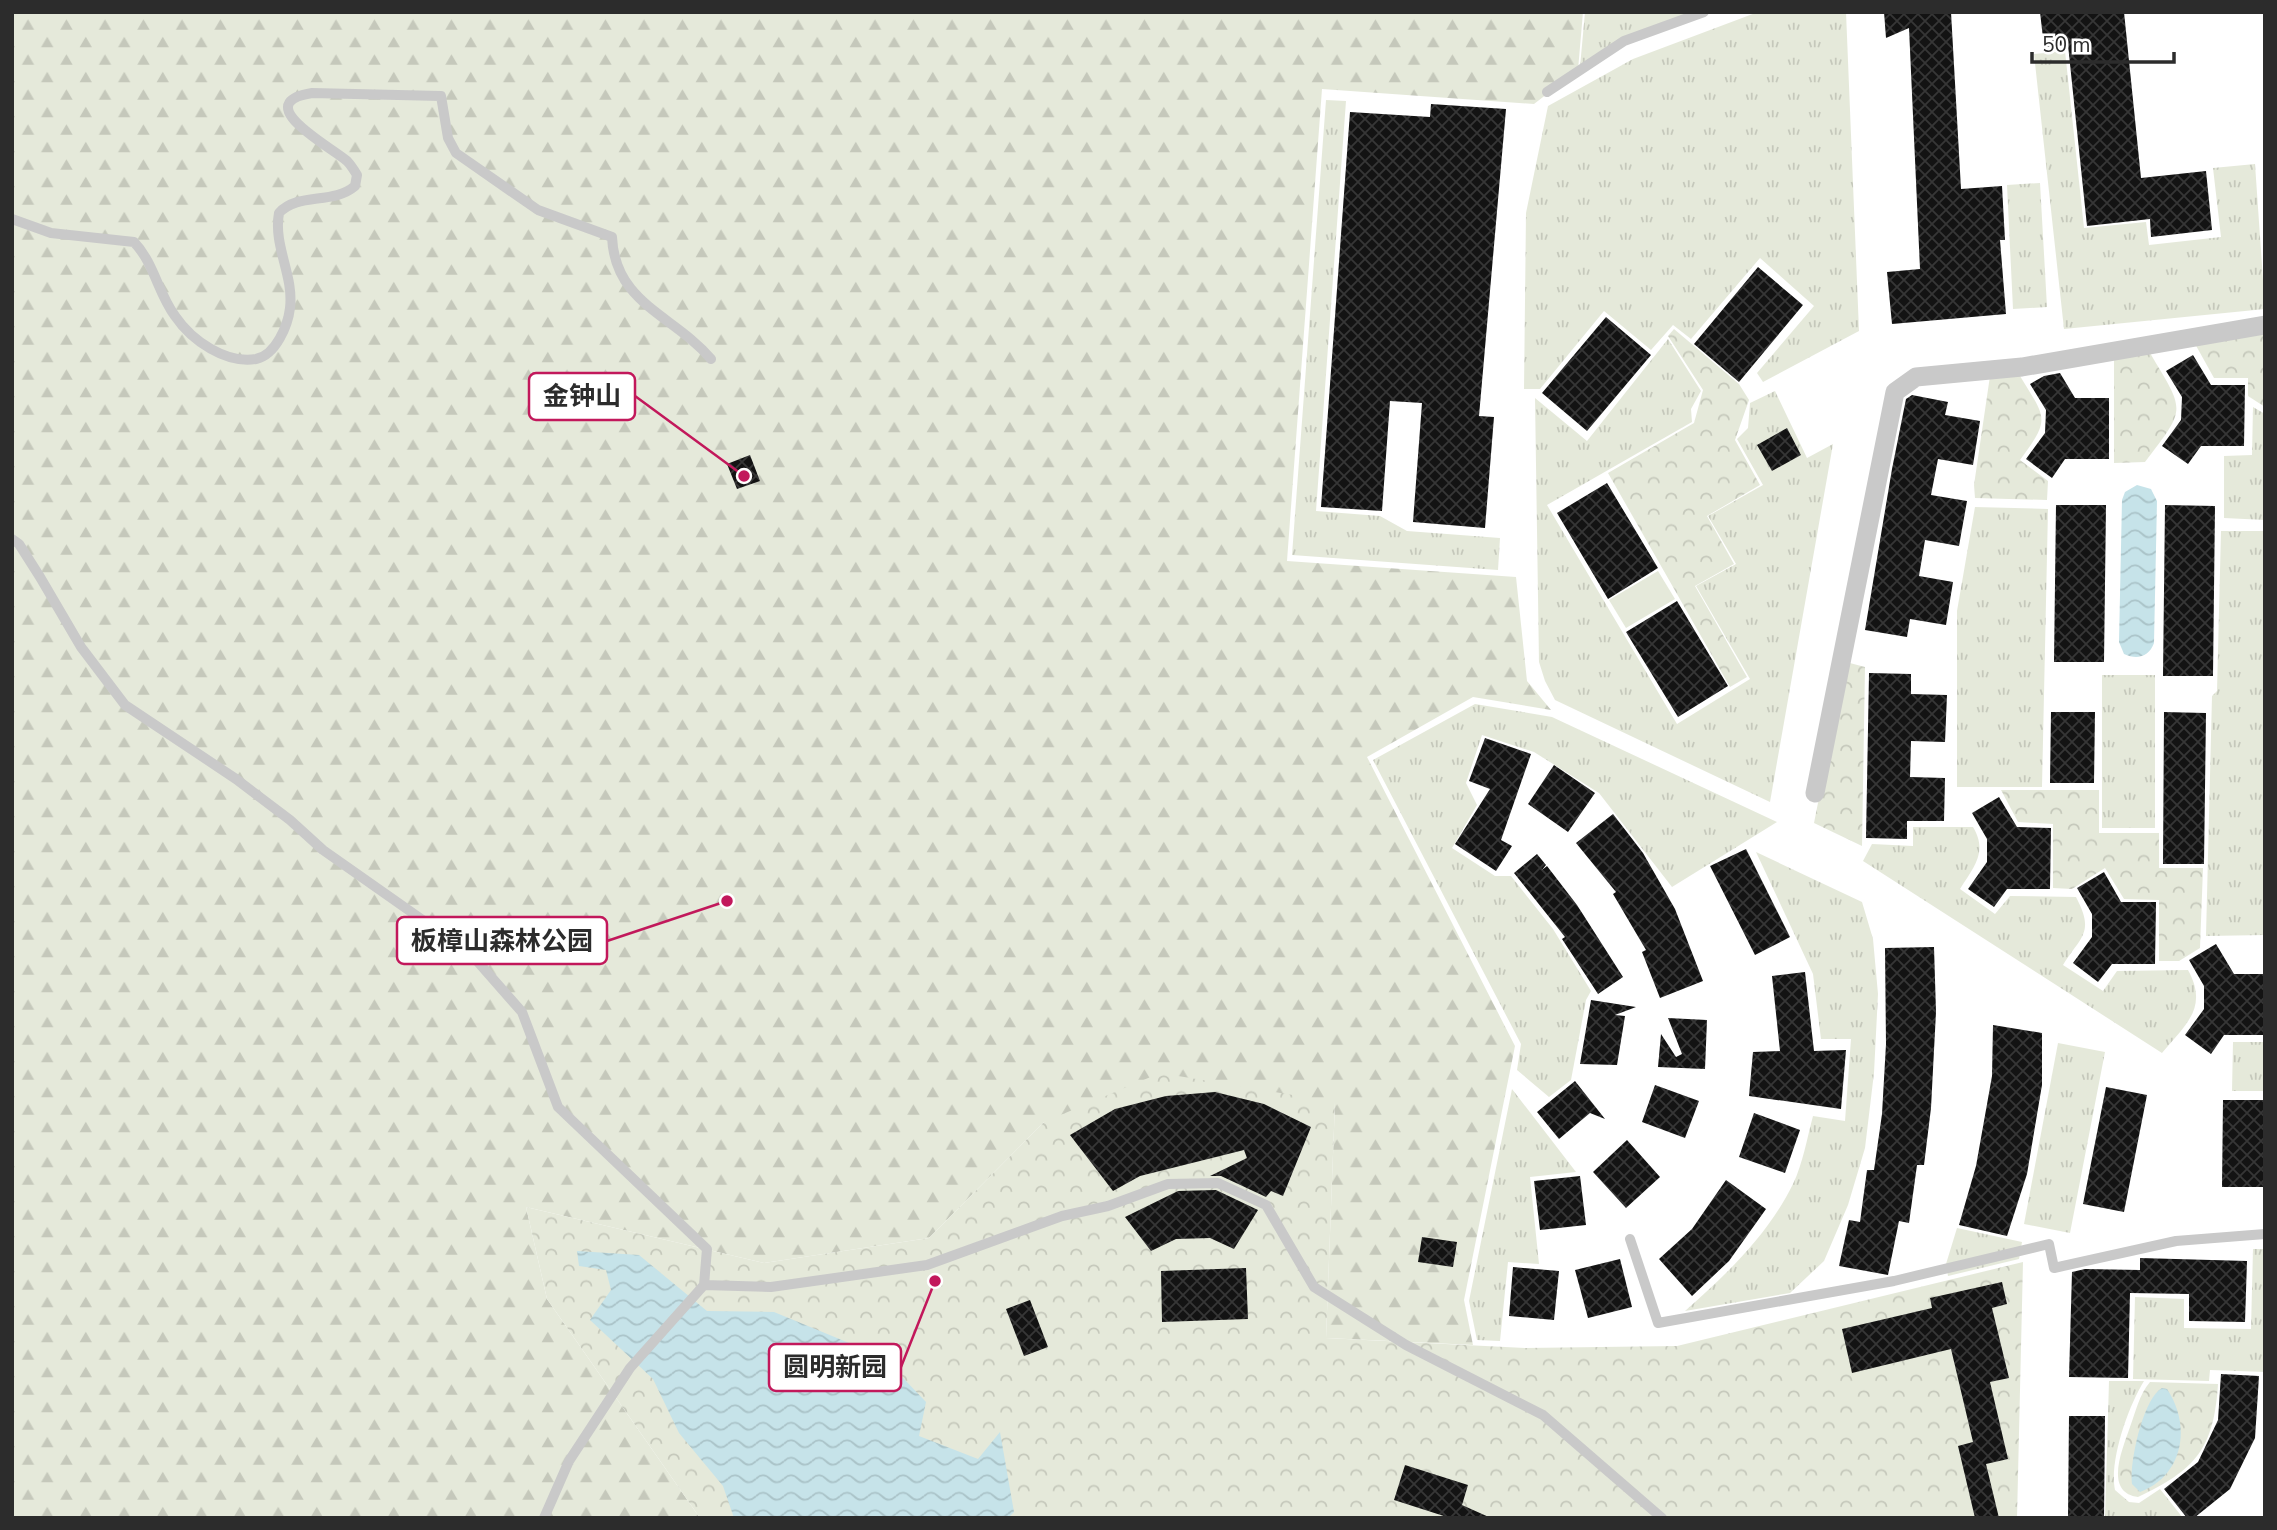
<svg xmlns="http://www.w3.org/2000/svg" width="2277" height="1530" viewBox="0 0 2277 1530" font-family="'Nunito Sans','Noto Sans SC',sans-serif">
<defs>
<pattern id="grass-tufts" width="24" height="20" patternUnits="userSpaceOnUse" patternTransform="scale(1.75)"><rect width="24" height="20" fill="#e5e9da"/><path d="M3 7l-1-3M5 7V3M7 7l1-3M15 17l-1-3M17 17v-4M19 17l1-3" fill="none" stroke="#c5c8bb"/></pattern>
<pattern id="forest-firs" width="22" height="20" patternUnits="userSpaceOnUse" patternTransform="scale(1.75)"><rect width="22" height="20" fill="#e5e9da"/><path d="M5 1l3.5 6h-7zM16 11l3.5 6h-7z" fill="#c5c8bb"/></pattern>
<pattern id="park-crowns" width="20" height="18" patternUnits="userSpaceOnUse" patternTransform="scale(1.75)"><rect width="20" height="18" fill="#e5e9da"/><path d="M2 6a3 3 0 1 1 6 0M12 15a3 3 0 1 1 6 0" fill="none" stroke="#c5c8bb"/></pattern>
<pattern id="water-waves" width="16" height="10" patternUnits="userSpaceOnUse" patternTransform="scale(1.75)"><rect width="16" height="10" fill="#c6e3e9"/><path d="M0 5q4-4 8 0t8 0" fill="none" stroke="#aac3c8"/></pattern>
<pattern id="building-cross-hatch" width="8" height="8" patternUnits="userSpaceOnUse" patternTransform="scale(1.75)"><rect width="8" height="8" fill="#131313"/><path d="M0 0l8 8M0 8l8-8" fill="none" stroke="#363636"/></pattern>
</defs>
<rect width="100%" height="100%" fill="#fff"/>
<path fill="url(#grass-tufts)" d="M 1585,12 L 1697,12 L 1624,39 L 1580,67 Z
M 1758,12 L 1846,12 L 1859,331 L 1763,382 L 1757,373 L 1814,306 L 1760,258 L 1691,339 L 1673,325 L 1651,350 L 1604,311 L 1540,389 L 1524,389 L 1526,213 L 1548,106 L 1633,59 Z
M 2065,51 L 2084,228 L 2146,222 L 2149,245 L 2221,237 L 2213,168 L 2255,164 L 2265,309 L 2064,329 L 2034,54 Z
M 1326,100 L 1346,101 L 1316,511 L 1380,516 L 1407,531 L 1500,538 L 1498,570 L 1292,555 Z
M 2040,183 L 2047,307 L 2013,309 L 2007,185 Z
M 1668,339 L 1701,391 L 1691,409 L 1692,422 L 1547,505 L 1677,724 L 1750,679 L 1696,586 L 1736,564 L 1708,516 L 1763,485 L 1737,439 L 1748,428 L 1750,403 L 1775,391 L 1807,458 L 1833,444 L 1770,802 L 1555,700 L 1545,681 L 1539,662 L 1535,398 L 1587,441 Z
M 2253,407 L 2265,414 L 2265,520 L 2224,518 L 2224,456 L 2252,455 Z
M 1975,507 L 2048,509 L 2042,787 L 1957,787 L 1957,611 Z
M 2221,531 L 2265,531 L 2265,935 L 2206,936 L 2212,696 L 2217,691 Z
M 2102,675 L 2155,675 L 2155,828 L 2102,828 Z
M 1475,704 L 1552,717 L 1777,822 L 1672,887 L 1599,793 L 1534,752 L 1482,735 L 1466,783 L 1477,805 L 1452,848 L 1495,876 L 1511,876 L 1553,929 L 1591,991 L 1586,1000 L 1571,1080 L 1549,1097 L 1517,1070 L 1521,1044 L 1373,760 Z
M 1913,827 L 1973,827 C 1988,852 1974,867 1960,889 L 1995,914 L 2010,896 L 2076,897 C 2095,933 2081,936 2063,965 L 2103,991 L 2117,971 L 2188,970 C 2209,1008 2185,1025 2162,1053 L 1863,861 L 1872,844 L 1913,846 Z
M 1756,852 L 1862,902 L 1873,939 L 1878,994 L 1874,1073 L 1865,1148 L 1848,1205 L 1824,1261 L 1790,1293 L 1685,1311 C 1727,1274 1768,1235 1793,1184 C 1803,1163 1807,1138 1813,1116 L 1845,1121 L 1851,1039 L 1821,1039 L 1813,974 Z
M 2233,1042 L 2265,1042 L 2265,1091 L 2232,1091 Z
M 2058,1043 L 2105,1052 L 2070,1233 L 2024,1224 Z
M 1512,1089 L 1576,1172 L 1530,1177 L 1539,1264 L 1508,1262 L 1500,1341 L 1477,1340 L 1469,1301 Z
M 1957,1228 L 2022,1242 L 2019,1259 L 1948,1276 L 1946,1264 Z
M 2253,1249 L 2265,1249 L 2265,1372 L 2210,1370 L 2209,1381 L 2133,1379 L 2135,1297 L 2184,1299 L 2184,1328 L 2251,1329 Z
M 2109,1381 L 2144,1381 C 2128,1407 2109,1461 2115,1490 L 2129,1502 L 2139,1503 L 2160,1489 L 2183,1518 L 2105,1518 Z"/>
<path fill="url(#forest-firs)" d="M 12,12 L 1583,12 L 1578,70 L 1534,104 L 1322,89 L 1287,561 L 1516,577 L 1527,681 L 1551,710 L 1473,697 L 1367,757 L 1515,1046 L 1464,1300 L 1473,1345 L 1326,1338 L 1335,1102 L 1044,1122 L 929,1238 L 764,1263 L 526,1207 L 547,1299 L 700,1518 L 12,1518 Z"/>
<path fill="url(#park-crowns)" d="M 1674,329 L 1739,384 L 1749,400 L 1735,440 L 1760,485 L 1707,516 L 1734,564 L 1695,586 L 1747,677 L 1730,687 L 1608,473 L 1694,423 L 1703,390 L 1668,336 Z
M 2265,329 L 2265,407 L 2248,396 L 2248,378 L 2214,378 L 2194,342 Z
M 2150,353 C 2185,412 2187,407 2145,462 L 2114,463 L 2114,360 Z
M 1990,376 L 2020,376 C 2046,419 2051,418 2020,460 L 2048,481 L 2047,500 L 1975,498 L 1974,485 Z
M 1846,662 L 1865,667 L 1862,846 L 1814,823 Z
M 2001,790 L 2099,790 L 2099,833 L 2159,833 L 2159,868 L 2203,868 L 2200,948 L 2179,961 L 2159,961 L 2159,900 L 2124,899 L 2105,868 L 2072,889 L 2053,888 L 2053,824 L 2018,822 Z
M 1160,1073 L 1335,1102 L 1326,1338 L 1525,1348 L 1677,1346 L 2023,1262 L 2017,1518 L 700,1518 L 547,1299 L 526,1207 L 764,1263 L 929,1238 L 1044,1122 Z
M 2150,1382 L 2218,1384 C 2214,1448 2196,1470 2138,1497 C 2103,1492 2123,1448 2130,1427 C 2136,1411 2139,1395 2150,1382 Z"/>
<path fill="#e5e9da" d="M 1658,571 L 1675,599 L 1626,628 L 1609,600 Z"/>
<path fill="url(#water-waves)" d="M 2137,485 L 2151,489 L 2157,501 L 2154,643 C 2149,657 2137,660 2124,654 L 2119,642 L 2122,500 L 2125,492 Z
M 577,1251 L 639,1255 L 707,1311 L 774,1312 L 883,1357 L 926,1402 L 919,1436 L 978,1459 L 1000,1432 L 1014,1512 L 1008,1518 L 734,1518 L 723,1486 L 679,1433 L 653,1379 L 590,1320 L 611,1290 L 606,1270 L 579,1266 Z
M 2162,1388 L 2167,1389 C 2192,1426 2183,1476 2140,1492 L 2132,1484 C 2129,1464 2143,1398 2162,1388 Z"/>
<path fill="url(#building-cross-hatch)" d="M 1884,12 L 1951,12 L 1961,189 L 2002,186 L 2005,240 L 2000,240 L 2006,314 L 1892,324 L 1887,272 L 1920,269 L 1909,28 L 1886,38 Z
M 2040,12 L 2124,12 L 2141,178 L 2206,171 L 2212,230 L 2151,237 L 2150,219 L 2087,226 L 2068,45 L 2044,47 Z
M 1431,104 L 1506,109 L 1479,416 L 1494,417 L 1485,528 L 1413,522 L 1422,403 L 1390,401 L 1382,511 L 1321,507 L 1350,112 L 1430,117 Z
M 1758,267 L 1803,305 L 1739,382 L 1694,344 Z
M 1606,317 L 1651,355 L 1587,431 L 1542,393 Z
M 2193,355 L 2211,385 L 2245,385 L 2244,446 L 2201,446 L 2188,464 L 2162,446 L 2181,420 L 2182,397 L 2166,371 Z
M 2060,373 L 2075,398 L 2109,398 L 2109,459 L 2065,459 L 2052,478 L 2026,459 L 2045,433 L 2046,410 L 2030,384 L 2044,376 Z
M 1912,395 L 1948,402 L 1945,415 L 1980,421 L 1973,465 L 1938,459 L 1931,495 L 1967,501 L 1959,546 L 1925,540 L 1919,576 L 1953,582 L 1946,625 L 1910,619 L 1907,637 L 1865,630 L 1892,469 L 1906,399 Z
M 1787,428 L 1801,455 L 1772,471 L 1757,445 Z
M 750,455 L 760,481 L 737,489 L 727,464 Z
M 1607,483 L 1658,568 L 1608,599 L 1557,513 Z
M 2056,505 L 2106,505 L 2104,662 L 2054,662 Z
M 2165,505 L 2215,506 L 2213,676 L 2163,676 Z
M 1677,601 L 1728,686 L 1678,717 L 1626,632 Z
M 1869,673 L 1911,674 L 1911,694 L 1947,695 L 1945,742 L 1911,741 L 1910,777 L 1945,778 L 1944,821 L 1907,821 L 1907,839 L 1866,838 Z
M 2051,712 L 2095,712 L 2094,783 L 2050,783 Z
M 2164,712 L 2206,713 L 2204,864 L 2163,864 Z
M 1485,738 L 1531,754 L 1501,840 L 1512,846 L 1496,871 L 1455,844 L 1490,789 L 1469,781 Z
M 1554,765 L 1595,793 L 1568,832 L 1528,804 Z
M 1999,797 L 2017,827 L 2051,828 L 2050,889 L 2007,889 L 1994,907 L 1968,889 L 1987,862 L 1987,839 L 1972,813 Z
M 1613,814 L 1643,853 L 1675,909 L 1703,981 L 1660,998 L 1642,952 L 1646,950 L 1613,894 L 1616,892 L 1576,843 Z
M 1746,849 L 1790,937 L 1755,955 L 1710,866 Z
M 1537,854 L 1546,865 L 1542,870 L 1547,866 L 1577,905 L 1623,977 L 1598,994 L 1562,939 L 1565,937 L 1514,873 Z
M 2104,872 L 2121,902 L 2156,902 L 2155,964 L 2112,964 L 2098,982 L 2073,963 L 2092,937 L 2092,914 L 2077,888 Z
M 2216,944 L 2234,974 L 2265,974 L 2265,1035 L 2224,1035 L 2211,1054 L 2185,1035 L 2204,1009 L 2204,986 L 2189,960 Z
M 1934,947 L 1936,1012 L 1931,1108 L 1924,1165 L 1917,1165 L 1909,1223 L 1899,1221 L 1888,1275 L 1839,1266 L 1849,1220 L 1860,1222 L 1867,1170 L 1874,1170 L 1882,1114 L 1886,1044 L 1885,948 Z
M 1805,972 L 1814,1051 L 1846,1050 L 1841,1109 L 1749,1096 L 1753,1052 L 1780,1051 L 1772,976 Z
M 1591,1000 L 1636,1007 L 1615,1015 L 1625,1016 L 1617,1065 L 1580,1064 Z
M 1668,1018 L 1707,1020 L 1705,1069 L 1658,1067 L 1661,1034 L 1676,1057 L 1682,1054 Z
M 1993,1025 L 2042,1033 L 2042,1085 L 2027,1174 L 2007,1236 L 1959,1225 L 1976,1166 L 1992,1076 Z
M 1575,1081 L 1605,1119 L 1590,1113 L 1559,1139 L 1537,1112 Z
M 1655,1085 L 1699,1101 L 1685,1138 L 1642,1122 Z
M 2106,1087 L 2147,1095 L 2124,1212 L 2083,1204 Z
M 1215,1092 L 1264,1104 L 1311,1127 L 1283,1196 L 1271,1191 L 1266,1197 L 1221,1176 L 1210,1176 L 1247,1158 L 1244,1150 L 1140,1176 L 1113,1191 L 1070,1135 L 1115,1109 L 1166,1096 Z
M 2223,1100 L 2265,1100 L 2265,1187 L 2222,1187 Z
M 1754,1113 L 1800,1130 L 1785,1173 L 1739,1157 Z
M 1627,1140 L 1660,1177 L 1626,1208 L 1593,1172 Z
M 1580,1176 L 1586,1225 L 1540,1230 L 1534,1181 Z
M 1726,1180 L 1766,1209 L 1729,1261 L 1692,1296 L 1659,1259 L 1692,1229 Z
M 1216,1190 L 1258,1210 L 1234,1249 L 1210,1238 L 1176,1239 L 1151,1251 L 1125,1217 L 1178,1191 Z
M 1422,1237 L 1457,1242 L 1453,1267 L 1418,1262 Z
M 2140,1258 L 2247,1261 L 2245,1322 L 2189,1321 L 2189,1294 L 2130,1293 L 2128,1378 L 2069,1377 L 2072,1272 L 2085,1269 L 2140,1270 Z
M 1620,1259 L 1632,1307 L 1588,1318 L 1575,1270 Z
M 1513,1267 L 1559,1271 L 1554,1320 L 1509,1316 Z
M 1246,1268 L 1248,1319 L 1162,1322 L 1161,1271 Z
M 2002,1282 L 2007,1304 L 1992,1308 L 2009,1378 L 1990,1382 L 2008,1459 L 1986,1464 L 1999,1518 L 1975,1518 L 1958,1446 L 1973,1442 L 1951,1349 L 1852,1373 L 1842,1329 L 1932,1308 L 1930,1298 Z
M 1030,1300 L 1048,1347 L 1024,1356 L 1006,1309 Z
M 2221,1374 L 2259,1376 L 2255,1438 L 2230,1489 L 2194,1518 L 2187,1518 L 2164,1489 L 2198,1462 L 2218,1420 Z
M 2069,1416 L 2105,1416 L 2104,1518 L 2068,1518 Z
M 1405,1465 L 1468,1485 L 1462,1505 L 1491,1518 L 1450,1518 L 1394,1500 Z"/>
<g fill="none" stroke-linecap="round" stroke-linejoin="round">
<path stroke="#c9c9c9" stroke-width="10" d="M 1547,92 L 1624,41 L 1704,12
M 12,219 L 51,233 L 134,242 C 154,263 158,293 175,316 C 192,341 226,364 256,359 C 276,355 288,325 290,308 C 294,275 273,246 279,213 C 298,192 333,205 355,186 L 357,175 C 354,170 351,165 347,161 C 333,148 247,103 312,93 L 441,96 L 448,138 L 456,153 L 538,210 L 612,237 C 615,304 674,315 711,359
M 12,539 L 19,544 L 40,577 L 81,647 L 125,705 L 236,779 L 290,820 L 323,850 L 471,954 L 522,1012 L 558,1107 L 707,1249 L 704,1285 L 630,1368 L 569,1461 L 544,1518
M 1630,1239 L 1658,1323 L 1894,1281 L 2049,1244 L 2054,1268 L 2176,1241 L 2265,1234
M 704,1285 L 771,1287 L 927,1265 L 1062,1216 L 1108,1206 L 1168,1184 L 1218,1183 L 1266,1205 L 1314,1287 L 1406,1345 L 1543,1415 L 1662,1518"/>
<path stroke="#c9c9c9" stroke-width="19" d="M 1815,793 L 1895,392 L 1916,377 L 2022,367 L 2265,325"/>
</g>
<path fill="none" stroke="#c2185b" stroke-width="2.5" d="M744 476L635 396M727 901L607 941M935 1281L901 1367"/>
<g fill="#c2185b" stroke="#fff" stroke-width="2.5">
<circle cx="744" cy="476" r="7"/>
<circle cx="727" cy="901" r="7"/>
<circle cx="935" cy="1281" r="7"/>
</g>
<g fill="#fff" stroke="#c2185b" stroke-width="2.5">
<rect x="529" y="373" width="106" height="47" rx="7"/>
<rect x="397" y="917" width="210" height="47" rx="7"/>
<rect x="769" y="1344" width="132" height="47" rx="7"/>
</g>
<g font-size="26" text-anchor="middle" font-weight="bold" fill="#2c2c2c">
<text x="582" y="405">金钟山</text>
<text x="502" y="950">板樟山森林公园</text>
<text x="835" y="1376">圆明新园</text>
</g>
<rect width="2277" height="1530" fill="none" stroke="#2c2c2c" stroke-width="28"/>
<path d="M2032 52v10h142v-10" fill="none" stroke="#2c2c2c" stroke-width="3.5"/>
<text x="2042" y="52" font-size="21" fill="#2c2c2c" stroke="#ffffff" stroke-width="5" paint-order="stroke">50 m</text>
</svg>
